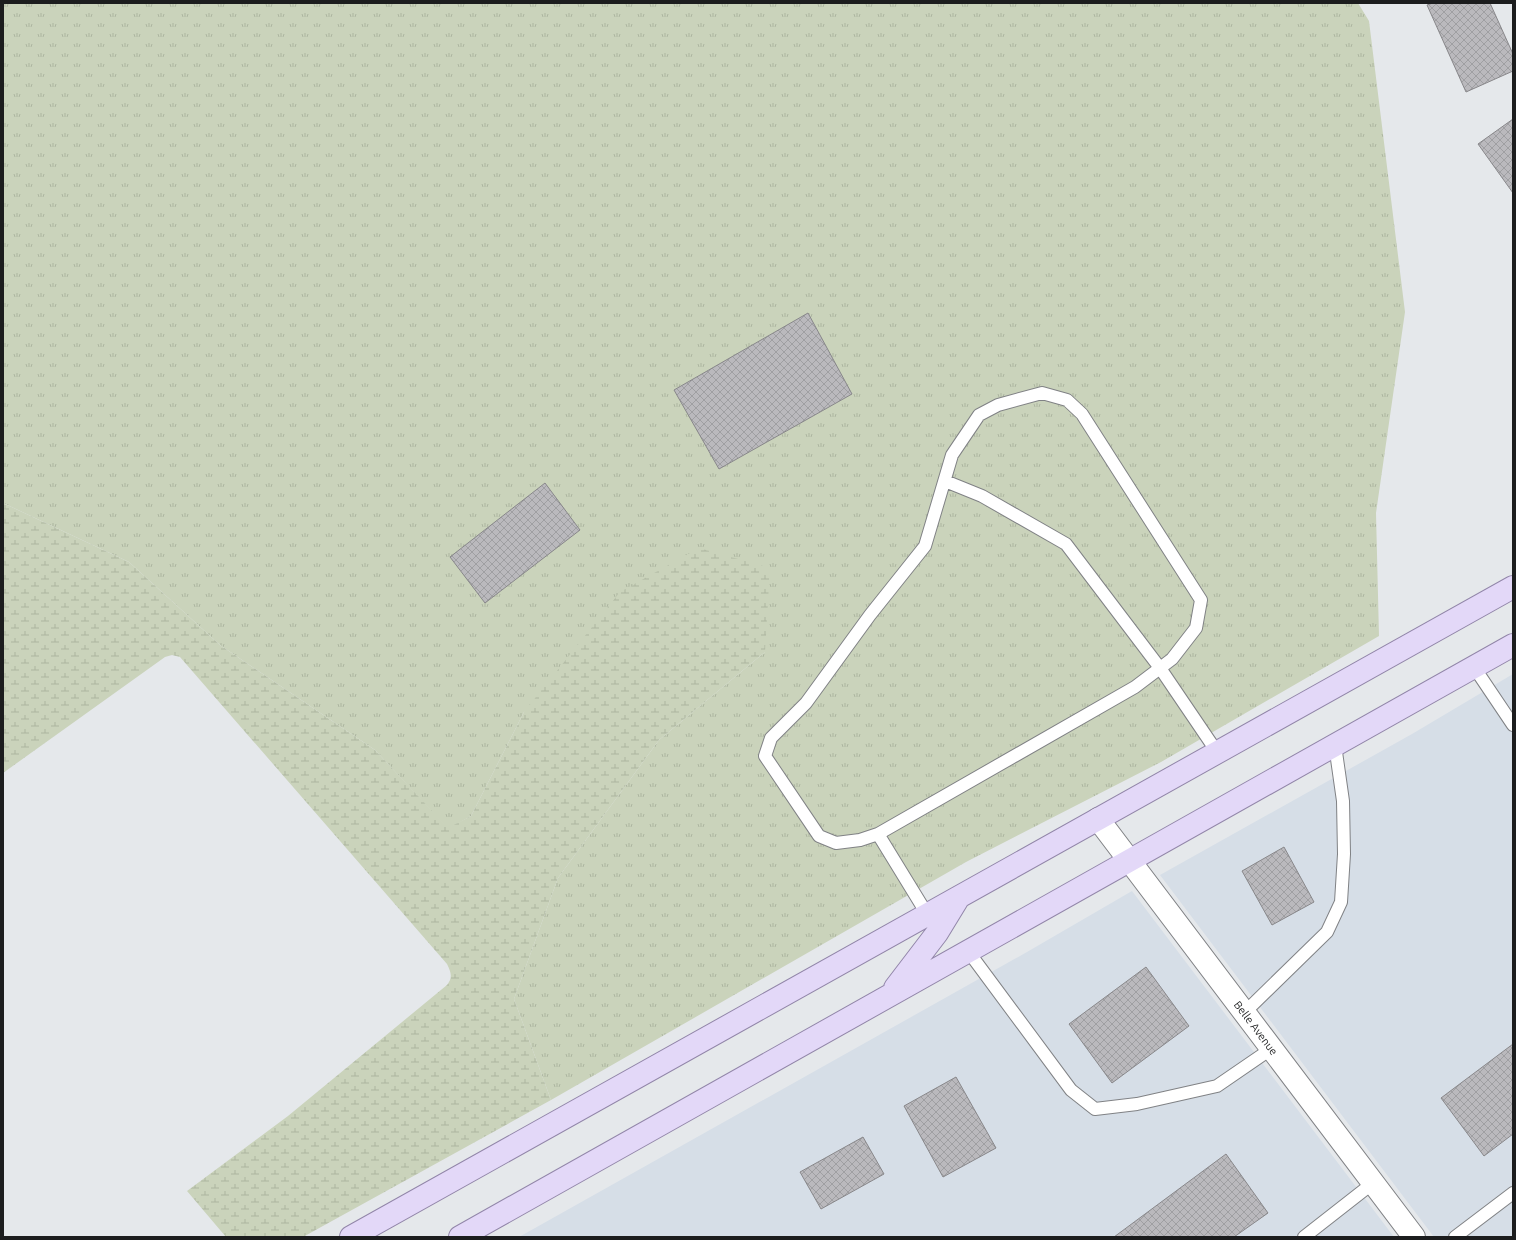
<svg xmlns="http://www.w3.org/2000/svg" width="1516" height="1240" viewBox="0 0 1516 1240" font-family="Ubuntu,sans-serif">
<defs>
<pattern id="grass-tufts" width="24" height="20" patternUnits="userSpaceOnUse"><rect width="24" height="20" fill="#cad3bb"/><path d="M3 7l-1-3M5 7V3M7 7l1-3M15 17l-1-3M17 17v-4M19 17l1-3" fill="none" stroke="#adb5a0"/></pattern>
<pattern id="wetland-marsh" width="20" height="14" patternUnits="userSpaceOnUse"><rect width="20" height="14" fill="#cad3bb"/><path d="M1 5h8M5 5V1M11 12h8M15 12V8" fill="none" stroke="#adb5a0"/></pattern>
<pattern id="building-cross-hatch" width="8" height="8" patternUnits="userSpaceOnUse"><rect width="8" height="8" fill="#bab9bd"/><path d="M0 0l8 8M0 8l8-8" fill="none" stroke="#9f9fa2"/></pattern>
</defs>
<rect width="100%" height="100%" fill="#e5e8eb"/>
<path fill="#d6dee7" d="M 1513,674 L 1513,1237 L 1434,1237 L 1160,875 L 1412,734 Z
M 1132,891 L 1394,1237 L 519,1237 L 1027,952 Z"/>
<path fill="url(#grass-tufts)" d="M 3,3 L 1358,3 L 1369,21 L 1405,312 L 1376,513 L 1379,636 L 1161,762 L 966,862 L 551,1100 L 514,999 L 558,878 L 659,740 L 765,652 L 524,712 L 471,816 L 448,829 L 375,750 L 220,645 L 129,562 L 3,503 Z"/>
<path fill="url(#wetland-marsh)" d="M 3,503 L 129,562 L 220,645 L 375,750 L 448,828 L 471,816 L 524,712 L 620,592 L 699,548 L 770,568 L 765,652 L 659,740 L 558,878 L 514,999 L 551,1100 L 303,1237 L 226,1237 L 187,1191 L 288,1116 L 447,985 C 453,978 451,972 447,964 L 180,657 L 172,655 L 165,657 L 3,773 Z"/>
<path fill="url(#building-cross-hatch)" stroke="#88878a" d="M 1433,3 L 1490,3 L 1513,54 L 1513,71 L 1466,92 L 1427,5 Z
M 1513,119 L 1513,193 L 1478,144 Z
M 808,313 L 852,394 L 719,469 L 674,390 Z
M 545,483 L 580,530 L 485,603 L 450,557 Z
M 1284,847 L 1314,902 L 1272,925 L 1242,871 Z
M 1146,967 L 1189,1026 L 1112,1083 L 1069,1024 Z
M 1513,1044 L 1513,1134 L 1484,1156 L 1441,1098 Z
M 956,1077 L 996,1148 L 943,1177 L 904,1106 Z
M 863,1137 L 884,1174 L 821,1209 L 800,1172 Z
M 1226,1154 L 1268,1213 L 1234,1237 L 1114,1237 Z"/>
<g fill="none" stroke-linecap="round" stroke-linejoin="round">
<g stroke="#808285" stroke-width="14">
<path id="lane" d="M 945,481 L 982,496 L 1066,544 L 1160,668 L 1217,752
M 1474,667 L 1513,725
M 878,834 L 860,840 L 836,843 L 819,836 L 765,756 L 771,738 L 806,703 L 870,615 L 925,546 L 952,455 L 979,415 L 998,405 L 1042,393 L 1067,400 L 1082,414 L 1201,600 L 1196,628 L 1172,659 L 1135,687 L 878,834 L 927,914
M 968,951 L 1071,1090 L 1095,1109 L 1137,1104 L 1217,1086 L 1271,1049
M 1244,1013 L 1327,932 L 1341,902 L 1344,854 L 1343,801 L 1335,745
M 1304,1237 L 1373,1183
M 1455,1237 L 1513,1193"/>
</g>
<g stroke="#808285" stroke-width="24">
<g id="street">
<path id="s1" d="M 1098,819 L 1414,1237"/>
</g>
</g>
<g stroke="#9286a9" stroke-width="24">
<path id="primary" d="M 895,988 L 937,933 L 959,897
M 351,1237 L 1513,587
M 460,1237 L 1513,645"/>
</g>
<use href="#lane" stroke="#fff" stroke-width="12"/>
<use href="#street" stroke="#fff" stroke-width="22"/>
<use href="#primary" stroke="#e3d8f8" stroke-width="22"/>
</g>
<g text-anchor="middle" stroke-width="3" stroke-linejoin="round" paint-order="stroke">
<g font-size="11" fill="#1c1d1e" stroke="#fff">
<text dy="4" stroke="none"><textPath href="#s1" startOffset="262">Belle Avenue</textPath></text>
</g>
</g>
<rect width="1516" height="1240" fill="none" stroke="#1c1d1e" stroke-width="8"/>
</svg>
